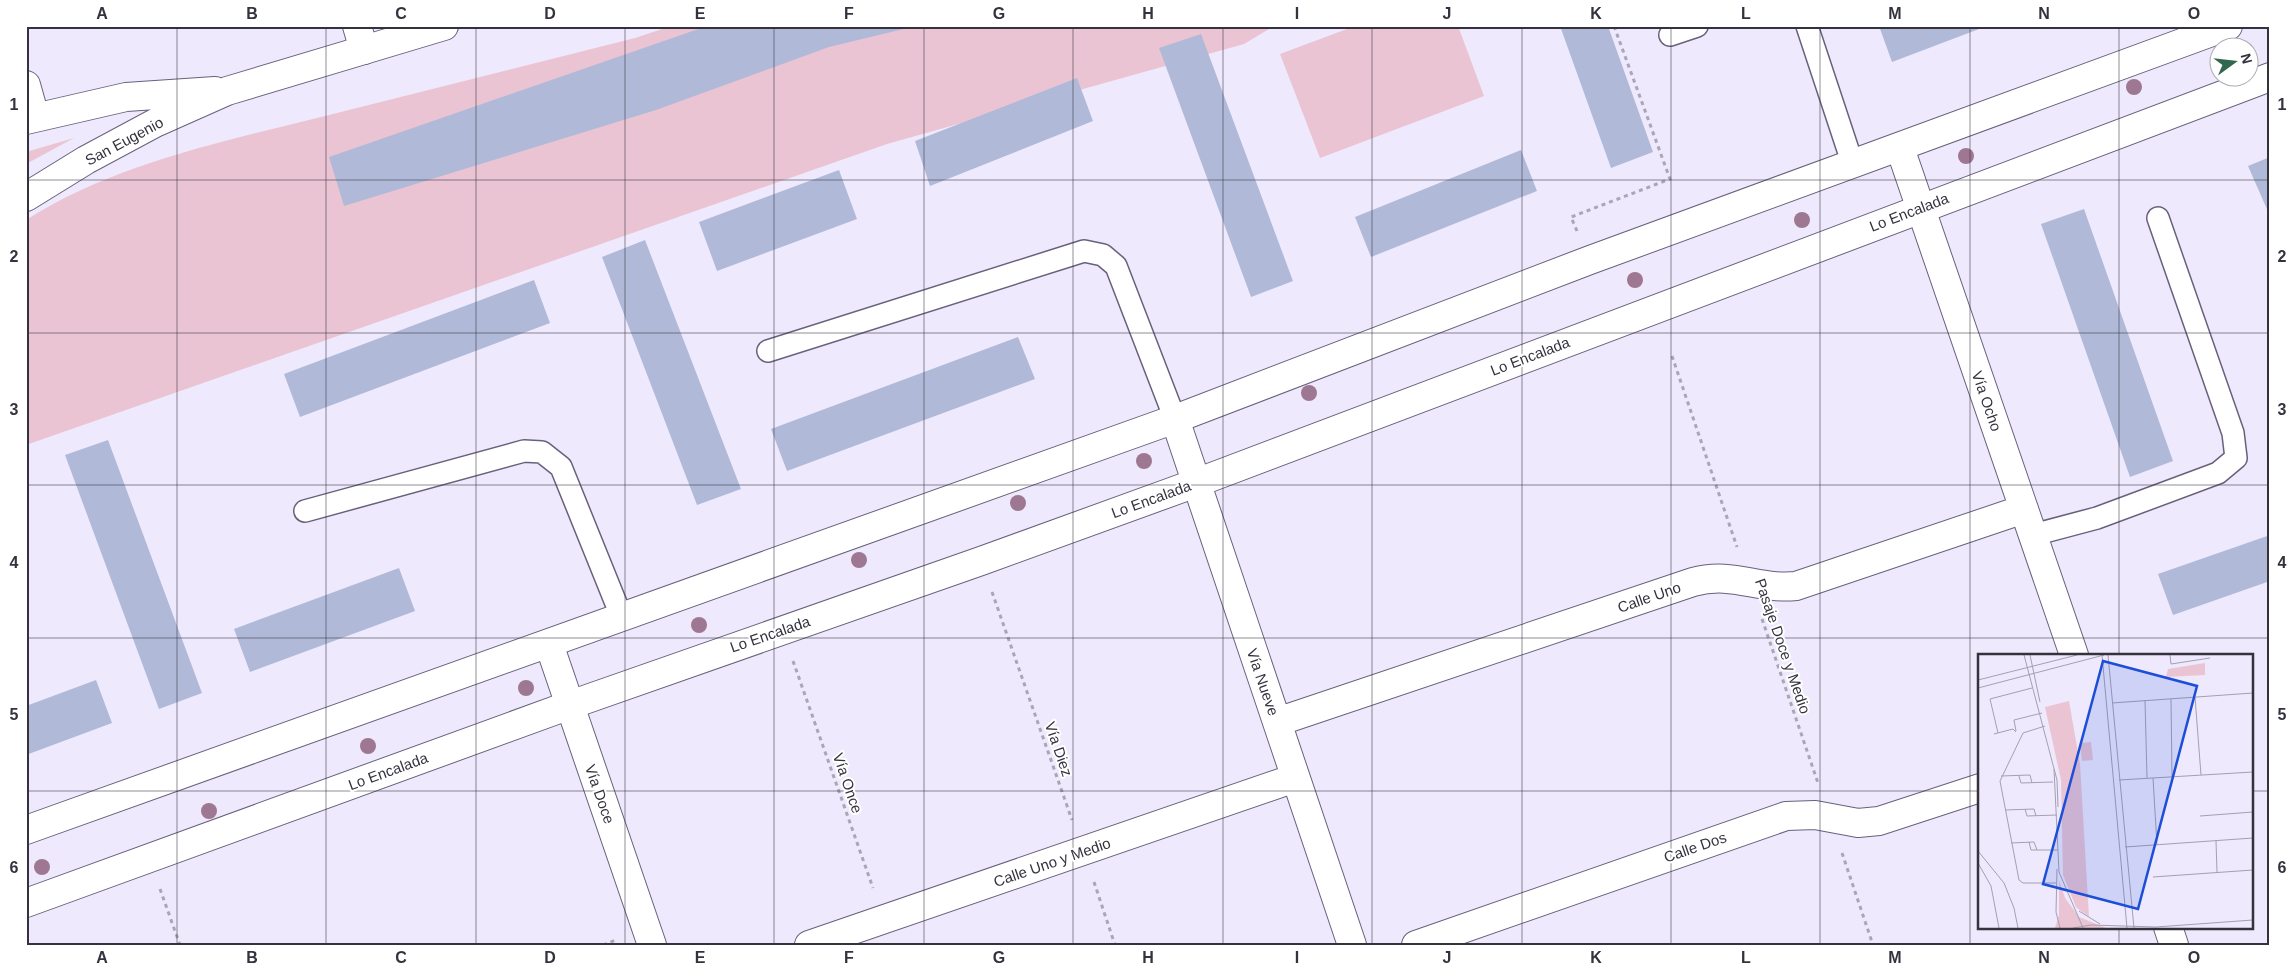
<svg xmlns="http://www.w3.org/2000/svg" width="2296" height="971" font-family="Arial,sans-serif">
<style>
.green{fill:#eac4d3}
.building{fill:#b0bad8}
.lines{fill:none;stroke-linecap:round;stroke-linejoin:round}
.lane-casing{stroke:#69617c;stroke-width:24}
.street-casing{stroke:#69617c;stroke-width:30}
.secondary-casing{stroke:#69617c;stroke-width:30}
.path{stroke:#aaa6b7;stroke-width:3;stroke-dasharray:4 4;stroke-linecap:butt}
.lane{stroke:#fff;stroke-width:21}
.street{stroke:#fff;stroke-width:28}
.secondary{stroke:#fff;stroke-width:28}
.tree{fill:#9e7793}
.grid{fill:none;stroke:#35323e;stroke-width:1;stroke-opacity:0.55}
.labels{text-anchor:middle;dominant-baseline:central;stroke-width:4;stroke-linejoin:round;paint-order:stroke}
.street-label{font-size:15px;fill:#35323e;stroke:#fff}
.inset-road{fill:none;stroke:#a4a0b0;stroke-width:1}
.view{fill:#1d4ed8;fill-opacity:0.15;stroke:#1d4ed8;stroke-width:2.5}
.inset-edge{fill:none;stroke:#35323e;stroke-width:2.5}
.neatline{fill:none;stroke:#35323e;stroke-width:2}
.grid-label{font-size:16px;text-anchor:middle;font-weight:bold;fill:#35323e}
</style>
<rect width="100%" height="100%" fill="#eee9fc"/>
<!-- green -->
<path class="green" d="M671,26H1274L1244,44L887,144L26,445V220C114,164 221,142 321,117C426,91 531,64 635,38Z
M1355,26H1458L1484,96L1320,158L1280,54Z
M74,138L26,164V152Z"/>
<!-- building -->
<path class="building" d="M707,26L912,27L829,47L656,110L344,206L329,157Z
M1560,26H1608L1653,152L1611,168Z
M1879,26H1987L1892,62Z
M1201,34L1293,281L1251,297L1159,48Z
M1077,78L1093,121L930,186L915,141Z
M1521,150L1537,191L1371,257L1355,217Z
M2270,157V216L2248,166Z
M839,170L857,219L717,271L699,222Z
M2084,209L2173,461L2130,477L2041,224Z
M645,240L741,489L697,505L602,257Z
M534,280L550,323L300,417L284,374Z
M1018,337L1035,379L787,471L771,429Z
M108,440L202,693L159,709L65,455Z
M2270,535V581L2173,615L2158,574Z
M399,568L415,611L250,672L234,629Z
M96,680L112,723L26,755V706Z"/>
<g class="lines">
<defs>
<path id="lane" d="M1807,26L1853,165
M1670,35L1697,26
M768,351L1084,251L1103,255L1116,266L1175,419
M305,511L524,451L542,452L561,467L622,618
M2033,535L2097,518L2218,473L2236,458L2233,433L2158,218"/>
<path id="street" d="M357,26L364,50
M26,85L35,117
M1900,148L2074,655
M1175,419L1352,945
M549,644L652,945
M1277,722L1693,582C1733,571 1758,590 1796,586L2024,509
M2168,927L2174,945
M809,945L1295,778
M1416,945L1786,816L1815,815L1858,823L1879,821L1980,788"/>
<path id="secondary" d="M26,120L126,97L215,91
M26,197L86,160L155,123L227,91L444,26
M26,830L1175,419L1590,260L2228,26
M26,903L570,705L981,561L1196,483L2270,77"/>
</defs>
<!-- lane casing -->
<use href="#lane" class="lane-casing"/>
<!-- street casing -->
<use href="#street" class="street-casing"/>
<!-- secondary casing -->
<use href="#secondary" class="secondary-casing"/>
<!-- path -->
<path class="path" d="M1577,231L1571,217L1670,179L1614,26
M1672,356L1737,547
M992,592L1072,820
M1762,619L1818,783
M793,661L873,888
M1842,853L1873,945
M1094,882L1115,945
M160,889L180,945
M603,945L616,940"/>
<!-- lane -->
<use href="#lane" class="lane"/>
<!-- street -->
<use href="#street" class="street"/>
<!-- secondary -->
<use href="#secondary" class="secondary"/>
</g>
<!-- trees -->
<g class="tree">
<circle cx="2134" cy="87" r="8"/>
<circle cx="1966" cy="156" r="8"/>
<circle cx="1802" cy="220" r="8"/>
<circle cx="1635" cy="280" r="8"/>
<circle cx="1309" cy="393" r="8"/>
<circle cx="1144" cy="461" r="8"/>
<circle cx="1018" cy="503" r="8"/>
<circle cx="859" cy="560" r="8"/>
<circle cx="699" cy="625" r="8"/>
<circle cx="526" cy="688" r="8"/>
<circle cx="368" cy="746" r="8"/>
<circle cx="209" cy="811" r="8"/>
<circle cx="42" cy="867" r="8"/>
</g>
<!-- grid -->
<path class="grid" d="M177,26V945M326,26V945M476,26V945M625,26V945M774,26V945M924,26V945M1073,26V945M1223,26V945M1372,26V945M1522,26V945M1671,26V945M1820,26V945M1970,26V945M2119,26V655M26,180H2270M26,333H2270M26,485H2270M26,638H2270M26,791H1980M2252,791H2270M2119,927V945"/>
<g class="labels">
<!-- street labels -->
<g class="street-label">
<text transform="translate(124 141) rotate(-28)">San Eugenio</text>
<text transform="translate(1909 212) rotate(-21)">Lo Encalada</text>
<text transform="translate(1530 356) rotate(-21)">Lo Encalada</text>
<text transform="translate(1987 401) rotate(71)">Vía Ocho</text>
<text transform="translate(1151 499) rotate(-20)">Lo Encalada</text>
<text transform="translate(1649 597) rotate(-19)">Calle Uno</text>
<text transform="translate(770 634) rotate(-19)">Lo Encalada</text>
<text transform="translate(1783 646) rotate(71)">Pasaje Doce y Medio</text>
<text transform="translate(1263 682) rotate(71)">Vía Nueve</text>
<text transform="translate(1059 749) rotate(71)">Vía Diez</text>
<text transform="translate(388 771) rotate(-20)">Lo Encalada</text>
<text transform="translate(848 783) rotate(71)">Vía Once</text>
<text transform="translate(600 794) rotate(71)">Vía Doce</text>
<text transform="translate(1695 847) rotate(-19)">Calle Dos</text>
<text transform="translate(1052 862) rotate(-19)">Calle Uno y Medio</text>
</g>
</g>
<!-- overview -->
<g transform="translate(1978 654)">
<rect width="275" height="275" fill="#eee9fc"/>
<path d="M227,9V21L188,23L190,15ZM91,47L102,110L111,263L98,253L85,221L83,126L67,53ZM113,88L115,106L104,107L102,89ZM81,226L87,244L101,263L128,274H77L81,261Z" fill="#eac4d3"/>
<path class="inset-road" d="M46,1L79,126L80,153M52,1L62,48M124,1L149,274M130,1L156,274M192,1L193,10L232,4M0,26L99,1M0,34L126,1M217,43L223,121M193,45L194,123M167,46L169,124M134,49L275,39M67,72L45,79L22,127L41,226L45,229H78M38,77L36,66L64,59M20,79L12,45L54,34M16,80L35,75L38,78M76,115L81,218L105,274M23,122L52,121L54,129M41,122L43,129L75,128M175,124L179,191M141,126L275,118M47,155L49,162L79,161M27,156L56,155L58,162M222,162L275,158M238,187L239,218M51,188L53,196H80M33,189L56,188L59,196M147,193L275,184M0,197L26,229L36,254L40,274M0,209L13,232L21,274M79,215L78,258L82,274M175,223L275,216M101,257L122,270M95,274L113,271L178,273L275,266"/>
<path class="view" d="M125,7L219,32L160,255L65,230Z"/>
<rect width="275" height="275" class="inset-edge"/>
</g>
<!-- border -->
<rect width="2296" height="971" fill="none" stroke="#ffffff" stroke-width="55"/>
<!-- north arrow -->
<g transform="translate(2234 62) rotate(75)"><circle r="24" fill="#ffffff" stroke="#aeadb2"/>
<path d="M0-4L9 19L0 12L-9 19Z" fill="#30674e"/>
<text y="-8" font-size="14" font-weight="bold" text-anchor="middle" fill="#35323e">N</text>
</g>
<rect x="28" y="28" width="2240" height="916" class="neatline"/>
<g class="grid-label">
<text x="102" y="19">A</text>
<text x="252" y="19">B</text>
<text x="401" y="19">C</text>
<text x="550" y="19">D</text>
<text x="700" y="19">E</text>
<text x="849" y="19">F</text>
<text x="999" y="19">G</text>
<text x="1148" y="19">H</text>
<text x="1297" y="19">I</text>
<text x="1447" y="19">J</text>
<text x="1596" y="19">K</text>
<text x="1746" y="19">L</text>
<text x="1895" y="19">M</text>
<text x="2044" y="19">N</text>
<text x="2194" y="19">O</text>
<text x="14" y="110">1</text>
<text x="2282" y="110">1</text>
<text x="14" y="262">2</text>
<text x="2282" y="262">2</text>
<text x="14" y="415">3</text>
<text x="2282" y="415">3</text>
<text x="14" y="568">4</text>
<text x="2282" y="568">4</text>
<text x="14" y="720">5</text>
<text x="2282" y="720">5</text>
<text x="14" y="873">6</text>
<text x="2282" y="873">6</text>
<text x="102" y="963">A</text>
<text x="252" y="963">B</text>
<text x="401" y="963">C</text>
<text x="550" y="963">D</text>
<text x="700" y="963">E</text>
<text x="849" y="963">F</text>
<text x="999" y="963">G</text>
<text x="1148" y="963">H</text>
<text x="1297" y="963">I</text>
<text x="1447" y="963">J</text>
<text x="1596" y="963">K</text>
<text x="1746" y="963">L</text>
<text x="1895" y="963">M</text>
<text x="2044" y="963">N</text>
<text x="2194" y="963">O</text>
</g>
</svg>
